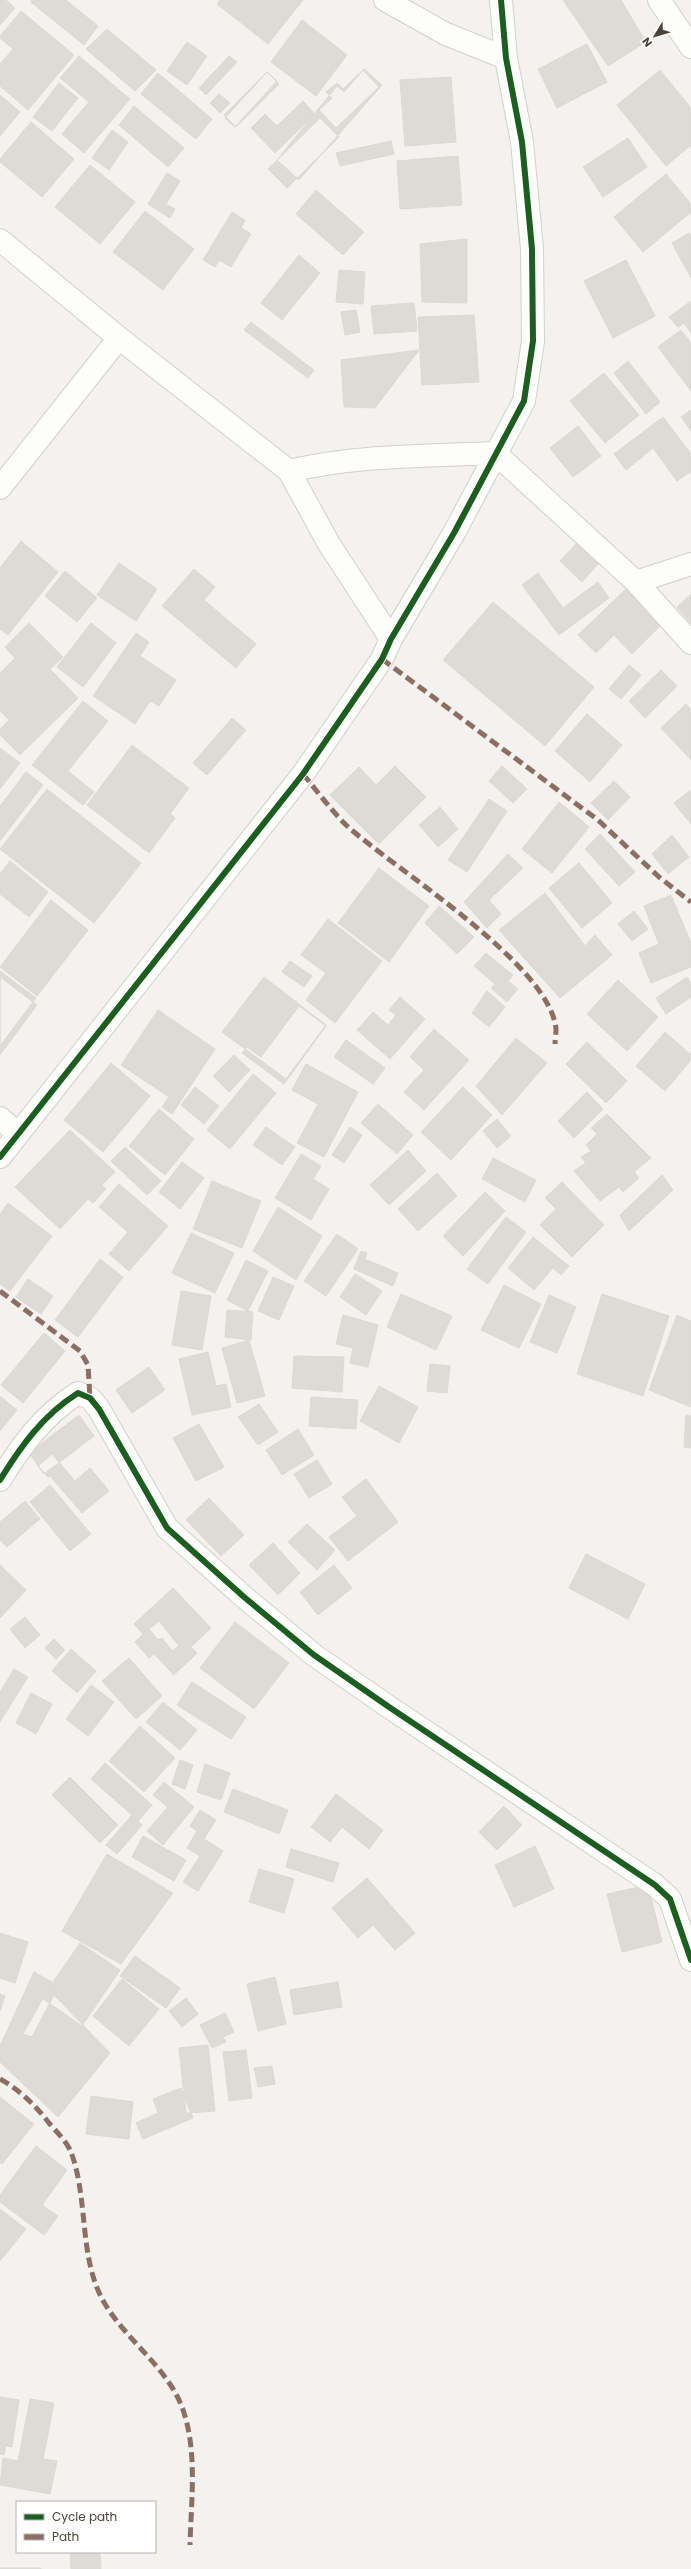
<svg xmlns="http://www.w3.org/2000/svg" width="691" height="2569" font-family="Poppins,sans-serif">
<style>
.building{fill:#dedbd6;stroke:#dcd9d4;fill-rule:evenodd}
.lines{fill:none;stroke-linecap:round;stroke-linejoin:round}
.street-casing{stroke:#d2d0cb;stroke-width:24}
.street{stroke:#fdfdfc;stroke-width:22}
.quiet{stroke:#8d6e63;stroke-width:5;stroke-dasharray:10 5;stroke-linecap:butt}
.cycleway-casing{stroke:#fff;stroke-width:8}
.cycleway{stroke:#1b5e20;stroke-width:6}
</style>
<rect width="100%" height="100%" fill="#f4f2ee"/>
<!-- building -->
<path class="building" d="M0,0H6L15,8L0,25Z
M32,0H66L98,26L84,45L31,2Z
M220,0H303L268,44L217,4Z
M563,0H621L646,42L608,66Z
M21,11L74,55L28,110L0,86V64L13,49L0,38V36Z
M302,20L347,55L316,96L271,62Z
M107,29L156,70L135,91L86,49Z
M187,42L207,56L187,85L167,71Z
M587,44L607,82L557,108L538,69Z
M79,56L130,99L84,153L62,134L89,102L60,78Z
M229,56L237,62L206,95L199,88Z
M364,69L382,85L299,180L277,160L337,86L344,92Z
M363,70L379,87L336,128L319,110L332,98L326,92L337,83L343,89Z
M660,70L691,108V145L666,166L617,105Z
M267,72L277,81L235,127L225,118Z
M267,72L279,84L236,127L224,115Z
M158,73L212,119L196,139L141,94Z
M451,77L456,142L405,146L400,80Z
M59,83L78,98L52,131L33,117Z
M219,94L230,103L220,113L210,103Z
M0,95L20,112L0,136Z
M303,101L315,114L275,153L251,128L265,114L277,126Z
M134,106L184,148L168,167L119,125Z
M320,118L339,137L287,188L268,169Z
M31,122L74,159L42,197L0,162V159Z
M112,130L128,142L109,170L92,158Z
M628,138L647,167L603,197L583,167Z
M391,141L394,154L340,166L336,153Z
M458,156L462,205L400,209L397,161Z
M90,165L135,202L100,244L55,207Z
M167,173L180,181L166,204L175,209L170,218L148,204Z
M666,174L691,204V212L643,252L614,217Z
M316,190L364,232L343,255L296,214Z
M145,211L194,249L163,290L113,252Z
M232,212L245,220L241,228L251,234L231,267L219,260L215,267L203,260Z
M689,233L691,237V278L672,243Z
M467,239V303L422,302L420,244Z
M299,255L320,273L282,320L261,303Z
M626,260L655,316L613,338L584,281Z
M339,270L365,272L363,304L336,302Z
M691,301V333L684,323L678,327L669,317Z
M414,303L417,331L374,334L371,306Z
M356,310L360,332L345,335L341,312Z
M474,315L479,382L422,385L418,317Z
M251,322L314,370L308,378L244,330Z
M681,330L691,343V391L658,347Z
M419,350L375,408L344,407L341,360Z
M628,361L660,402L646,414L614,373Z
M604,373L639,415L605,443L570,401Z
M691,410V431L681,417Z
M663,417L691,454V471L677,481L653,448L626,470L614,454Z
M578,426L601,456L573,477L550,448Z
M21,541L58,572L8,635L0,629V568Z
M577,543L599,563L582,582L560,561Z
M119,563L157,589L136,621L97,595Z
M194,569L215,587L204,600L256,644L236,668L162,606Z
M65,571L97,598L77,622L45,596Z
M538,573L563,608L598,582L609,598L559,635L522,585Z
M628,587L663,623L632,654L614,635L596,653L578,635Z
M691,594V624L677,607Z
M493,602L594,687L545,746L443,660Z
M29,623L63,657L50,669L78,698L20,755L0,735V729L9,720L0,711V673L15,658L5,647Z
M91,623L116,643L83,687L57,667Z
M136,633L149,642L140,656L176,680L159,706L150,701L135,724L93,696Z
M629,665L641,675L621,699L609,689Z
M661,670L677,686L645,718L629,701Z
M83,701L108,721L68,771L94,792L83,805L32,765Z
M686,704L691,710V760L661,728Z
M587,714L622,745L590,782L555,751Z
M232,718L246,730L207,775L193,763Z
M132,745L189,788L170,814L175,818L149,853L87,805Z
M0,748L20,763L0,789Z
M395,766L426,797L379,844L330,795L359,767L376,785Z
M502,766L527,789L513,803L489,781Z
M26,772L43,785L0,841V806Z
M614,781L630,797L608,820L591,803Z
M47,789L141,863L94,923L0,849Z
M691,790V824L674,803Z
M489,799L507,811L467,872L448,860Z
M559,802L589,827L552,873L522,849Z
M440,807L458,829L438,847L419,825Z
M600,834L635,872L619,886L585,849Z
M672,835L689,857L668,874L652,854Z
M508,854L523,868L489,900L501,914L487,928L464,902Z
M10,861L48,892L29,917L0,894V874Z
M579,863L612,903L582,928L549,888Z
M379,868L429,906L389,962L338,923Z
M545,893L585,946L595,935L612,955L560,998L499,930Z
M671,895L691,943V967L651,983L639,953L659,944L644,906Z
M51,900L88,930L37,996L0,967Z
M439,906L474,937L457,954L425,923Z
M634,911L648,929L632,941L618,924Z
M328,919L382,961L335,1023L306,1000L326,973L301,955Z
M486,953L513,975L508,981L518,989L507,1002L491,988L495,984L474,966Z
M290,961L312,976L304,987L282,972Z
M0,971L36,998L0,1046Z
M0,977L37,1005L0,1055Z
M264,977L326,1025L286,1079L222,1032Z
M687,977L691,983V997L666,1014L656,998Z
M618,980L658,1017L627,1051L587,1014Z
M487,991L505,1007L489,1027L472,1013Z
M400,997L425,1019L390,1059L357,1030L373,1012L388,1025L396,1015L389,1010Z
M299,1006L326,1026L284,1084L242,1053L247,1047L261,1057Z
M158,1010L215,1049L172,1114L162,1107L169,1097L121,1065Z
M434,1029L469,1060L424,1110L404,1092L424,1070L410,1057Z
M665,1032L691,1055V1060L665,1091L636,1066Z
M516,1038L547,1063L502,1115L476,1086Z
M346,1040L385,1068L373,1084L334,1057Z
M587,1042L627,1081L606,1103L566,1064Z
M234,1055L250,1070L229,1092L213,1076Z
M111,1063L150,1096L103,1152L64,1120Z
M306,1064L358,1092L324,1157L297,1143L318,1104L292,1090Z
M253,1074L276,1093L230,1149L207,1130Z
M195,1087L219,1106L204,1124L181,1105Z
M463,1087L492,1115L451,1160L421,1132Z
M587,1092L603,1109L574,1138L558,1121Z
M378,1104L413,1135L397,1154L361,1123Z
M159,1109L194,1139L165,1175L129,1146Z
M607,1114L651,1158L634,1172L639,1178L623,1192L619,1187L600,1201L574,1171L586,1163L581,1157L591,1151L586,1145L597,1134L591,1128Z
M497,1119L511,1136L497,1148L483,1131Z
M266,1127L295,1147L282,1165L253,1145Z
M350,1127L362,1135L344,1163L332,1155Z
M70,1130L115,1172L102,1185L106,1189L93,1203L88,1199L60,1229L15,1187Z
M125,1147L161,1181L147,1195L111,1161Z
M408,1150L426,1171L389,1205L370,1185Z
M301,1154L321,1166L313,1179L329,1189L311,1220L275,1198Z
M493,1158L536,1180L525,1202L482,1179Z
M182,1162L204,1178L180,1209L159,1192Z
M437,1173L457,1196L418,1231L398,1209Z
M662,1175L673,1190L629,1231L620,1215Z
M212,1181L261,1201L242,1248L193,1229Z
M562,1182L604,1225L572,1257L540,1225L556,1209L545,1198Z
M119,1184L168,1226L129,1271L109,1254L128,1232L99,1207Z
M485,1192L505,1211L463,1256L443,1236Z
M8,1203L52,1236L10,1291L0,1284V1214Z
M278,1207L322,1236L296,1280L253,1251Z
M506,1217L526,1232L488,1284L467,1269Z
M191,1233L234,1253L215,1293L172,1273Z
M337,1234L358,1249L326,1296L304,1281Z
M533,1237L569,1266L561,1275L553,1268L534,1290L508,1268Z
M361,1251L367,1253L365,1259L398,1273L393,1286L354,1269Z
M100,1259L123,1277L78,1337L55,1320Z
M246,1260L268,1271L248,1311L227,1300Z
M355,1274L382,1291L366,1315L340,1297Z
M273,1277L294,1286L279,1320L258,1311Z
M28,1279L53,1296L41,1314L16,1297Z
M504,1285L541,1304L519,1348L481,1330Z
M181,1291L211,1296L202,1350L172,1345Z
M401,1294L452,1316L436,1350L387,1327Z
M602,1294L669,1316L643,1396L577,1374Z
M549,1295L576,1307L557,1353L530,1342Z
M227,1310L253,1312L251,1340L225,1337Z
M343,1315L378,1325L368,1367L350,1363L353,1348L336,1344Z
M677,1315L691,1321V1407L649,1390Z
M44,1333L65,1351L23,1403L1,1385Z
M249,1340L265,1396L237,1403L222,1348Z
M208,1352L216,1386L226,1384L231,1407L192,1415L179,1359Z
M294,1356L344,1357L342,1392L292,1388Z
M430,1364L450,1366L447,1393L427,1391Z
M149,1367L165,1390L132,1413L116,1390Z
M379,1386L418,1407L399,1443L360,1421Z
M0,1396L17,1410L0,1431Z
M311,1397L358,1400L356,1429L309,1426Z
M259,1404L278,1432L258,1445L238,1417Z
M79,1415L94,1436L44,1474L29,1453Z
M686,1415L691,1416V1448L684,1447Z
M199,1424L224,1467L196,1481L173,1438Z
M298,1429L314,1455L282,1475L266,1450Z
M52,1454L75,1481L90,1468L109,1491L82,1513L50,1476L48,1477L38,1466Z
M317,1460L332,1484L309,1498L294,1474Z
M366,1479L398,1522L348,1561L329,1537L357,1516L342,1497Z
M50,1485L91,1534L70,1551L30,1502Z
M209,1498L244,1535L221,1556L186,1520Z
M25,1501L40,1519L7,1547L0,1540V1522Z
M307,1524L335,1550L317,1570L288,1542Z
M273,1543L300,1573L278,1595L249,1565Z
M586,1554L645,1584L628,1619L569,1588Z
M0,1565L26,1590L0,1618Z
M334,1565L352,1588L318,1615L300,1592Z
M173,1588L211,1628L191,1647L197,1653L174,1675L154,1654L149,1658L135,1642L143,1634L134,1624ZM159,1621L179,1646L172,1651L162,1638L158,1640L149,1629Z
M25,1617L40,1635L25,1648L10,1629Z
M235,1622L289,1663L254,1709L200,1668Z
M54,1639L65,1650L56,1659L45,1648Z
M71,1649L96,1671L77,1693L52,1671Z
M129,1658L162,1696L136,1719L102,1681Z
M14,1669L28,1677L0,1722V1692Z
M192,1682L246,1717L231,1739L177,1705Z
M91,1685L114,1702L88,1736L66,1719Z
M31,1693L52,1704L36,1734L16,1723Z
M163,1702L197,1730L180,1750L146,1722Z
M140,1726L175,1758L144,1792L109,1761Z
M180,1760L193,1765L185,1789L172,1784Z
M105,1763L152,1805L138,1821L142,1825L117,1854L106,1845L132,1815L91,1779Z
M205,1764L230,1773L221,1800L197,1792Z
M70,1777L118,1825L100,1843L52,1795Z
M164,1782L194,1807L163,1845L147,1831L168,1807L153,1795Z
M233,1789L288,1810L279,1834L224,1812Z
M336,1794L383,1830L369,1849L342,1827L330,1842L311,1827Z
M504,1806L522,1825L497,1850L479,1832Z
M200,1810L216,1820L204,1839L223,1851L198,1891L183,1882L200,1856L187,1848L197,1831L190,1826Z
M143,1836L186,1860L174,1881L132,1857Z
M535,1846L554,1889L514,1907L495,1865Z
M291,1849L339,1863L333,1882L286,1867Z
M107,1854L173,1893L121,1964L62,1931Z
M259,1869L294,1879L284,1913L249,1902Z
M367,1878L415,1933L395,1950L373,1925L358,1938L332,1908Z
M648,1885L662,1942L622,1952L607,1894Z
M0,1933L28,1942L15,1983L0,1978Z
M80,1943L120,1970L82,2026L42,1998Z
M135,1956L180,1988L166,2008L120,1976Z
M34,1972L52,1982L23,2034L32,2037L54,1995L110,2053L58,2117L0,2062V2046Z
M275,1977L286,2024L258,2031L247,1984Z
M122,1979L159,2009L129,2046L93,2016Z
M338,1982L342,2007L294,2015L290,1990Z
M0,1994L5,1996L0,2011Z
M186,1998L198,2014L182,2027L169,2011Z
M225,2013L234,2032L223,2037L226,2042L212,2048L200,2025Z
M208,2045L215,2111L186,2113L179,2048Z
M246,2050L252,2098L229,2101L223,2052Z
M272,2066L275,2084L258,2087L254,2068Z
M181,2088L193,2118L143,2139L136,2123L158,2113L153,2099Z
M91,2096L133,2102L129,2139L86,2134Z
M0,2097L34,2124L2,2164L0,2162Z
M36,2146L67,2170L42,2205L58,2216L44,2235L0,2202V2195Z
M0,2209L26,2229L0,2261Z
M0,2397L19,2400L12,2447L6,2446L4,2455L0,2454Z
M30,2399L54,2403L43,2459L57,2461L50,2494L0,2485L3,2458L18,2461Z
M70,2552H100L101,2569H71Z
M0,2568H41V2569H0Z"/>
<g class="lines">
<defs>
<path id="street" d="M385,0L446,34L506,58
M659,0L691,47
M0,240L119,338L289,471L329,544L391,639
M289,471C358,455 425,456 495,453L636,582L691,643
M0,488L119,338
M636,582L691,564
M0,1118L18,1134
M0,1157L303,774L382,659L391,639L454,533L524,401L533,341L532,249L522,142L506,58L501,0
M0,1480C21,1446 43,1415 78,1393L90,1398L99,1409L167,1528L244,1597L314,1655L389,1707L655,1885L670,1899L691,1960"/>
</defs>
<!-- street casing -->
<use href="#street" class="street-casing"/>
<!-- street -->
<use href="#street" class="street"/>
<!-- quiet -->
<path class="quiet" d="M382,659L598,820L659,877L691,902
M303,774C317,791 331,810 346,825C394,869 550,964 556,1029C556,1034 555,1040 555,1044
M0,1291L80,1351L88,1365L90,1398
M0,2079C20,2090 35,2105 49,2123C56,2131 67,2142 71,2152C89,2200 78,2259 105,2304C129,2344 172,2370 185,2416C197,2457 191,2503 190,2545"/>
<defs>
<path id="cycleway" d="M0,1157L303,774L382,659L391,639L454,533L524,401L533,341L532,249L522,142L506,58L501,0
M0,1480C21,1446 43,1415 78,1393L90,1398L99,1409L167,1528L244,1597L314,1655L389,1707L655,1885L670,1899L691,1960"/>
</defs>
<!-- cycleway casing -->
<use href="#cycleway" class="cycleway-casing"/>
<!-- cycleway -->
<use href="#cycleway" class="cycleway"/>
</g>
<!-- legend -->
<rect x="16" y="2501" width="140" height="52" fill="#ffffff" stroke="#b7b4b0"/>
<rect x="24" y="2514" width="20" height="6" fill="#1b5e20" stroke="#b7b4b0"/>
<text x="52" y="2521" font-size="12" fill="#4b4439">Cycle path</text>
<rect x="24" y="2534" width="20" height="6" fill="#8d6e63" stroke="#b7b4b0"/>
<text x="52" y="2541" font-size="12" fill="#4b4439">Path</text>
<!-- north arrow -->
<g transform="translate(655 36) rotate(232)" stroke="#ffffff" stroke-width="3" paint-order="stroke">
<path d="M0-3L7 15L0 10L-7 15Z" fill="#4b4439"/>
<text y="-6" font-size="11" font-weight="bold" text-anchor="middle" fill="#4b4439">N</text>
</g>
</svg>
